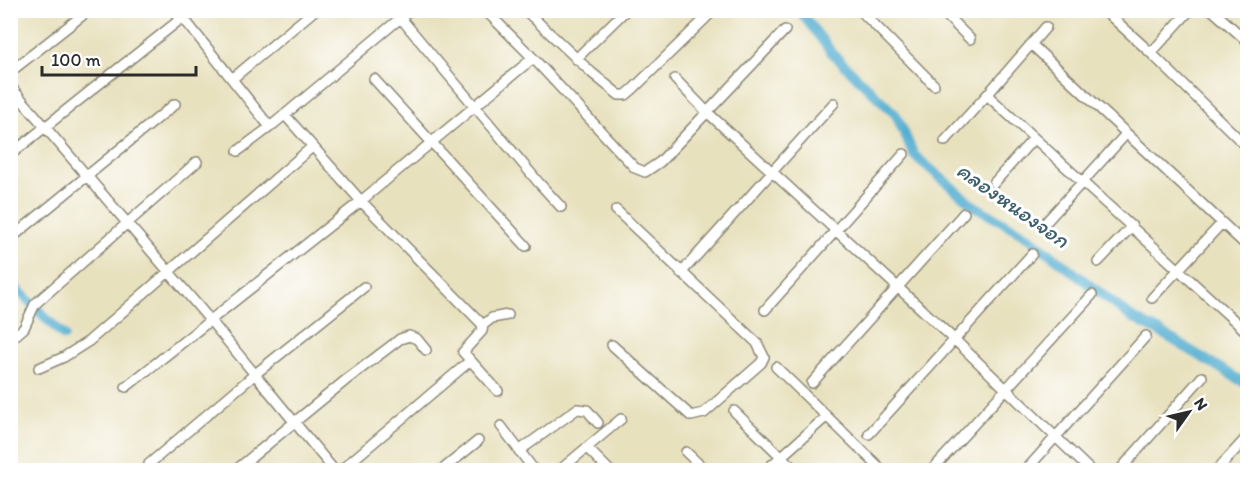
<svg xmlns="http://www.w3.org/2000/svg" width="1258" height="481" font-family="Itim,'Playpen Sans Thai',sans-serif">
<style>
.lines{fill:none;stroke-linecap:round;stroke-linejoin:round}
.canal{stroke:#53add0;stroke-width:10}
.minor-casing{stroke:#8a8674;stroke-width:12}
.minor{stroke:#fff;stroke-width:9}
.labels{text-anchor:middle;dominant-baseline:central;stroke-width:6;stroke-linejoin:round;paint-order:stroke}
.water-label{font-size:22px;font-style:italic;fill:#3b5f6d;stroke:#fff}
</style>
<rect width="100%" height="100%" fill="#fff"/>
<filter id="ink" filterUnits="userSpaceOnUse"><feTurbulence type="fractalNoise" baseFrequency=".0167" numOctaves="2"/><feDisplacementMap in="SourceGraphic" scale="12" xChannelSelector="R" yChannelSelector="G"/><feConvolveMatrix kernelMatrix="1 2 1 2 8 2 1 2 1" color-interpolation-filters="sRGB"/></filter>
<filter id="wash" filterUnits="userSpaceOnUse"><feTurbulence type="fractalNoise" baseFrequency=".008" numOctaves="4" result="noise"/><feDisplacementMap in="SourceGraphic" scale="24" xChannelSelector="R" yChannelSelector="G"/><feGaussianBlur stdDeviation="1.35" result="paint"/><feColorMatrix in="noise" values="0 0 0 0 0 0 0 0 0 0 0 0 0 0 0 0 0 1.4 0 .05"/><feComposite in="paint" operator="in"/></filter>
<g filter="url(#wash)">
<rect width="100%" height="100%" fill="#e8e1be"/>
<g class="lines">
<!-- canal -->
<path class="canal" d="M799,10L833,54L896,115L914,155L973,205L1027,236L1131,317L1160,332L1248,385
M10,282L64,336"/>
</g>
</g>
<g filter="url(#ink)">
<g class="lines">
<defs>
<path id="minor" d="M177,10L270,127
M394,10L539,183L561,207
M485,10L533,58L635,168L645,172L660,162L785,30
M525,10L592,73L619,95H626L633,89L714,10
M860,10L934,85
M941,10L970,39
M1104,10L1151,53L1248,148
M1212,10L1248,42
M1031,44L1248,247
M1151,53L1190,10
M576,59L626,10
M10,72L88,11
M232,79L315,10
M374,79L526,246
M675,79L707,112L954,339L1090,470
M10,86L210,320L334,470
M987,95L1248,333
M285,115L361,201L483,325L482,331L463,352L498,391
M945,141L987,95L1046,27
M238,151L270,127L410,10
M10,155L192,10
M994,183L1034,138
M1047,221L1126,134
M10,239L175,104
M1098,262L1132,226
M681,273L834,103
M1152,298L1222,223
M765,310L904,154
M483,325L492,318L508,315
M10,340L24,328L35,304L197,162
M612,345L691,416L704,413L761,363L764,357L757,343L616,210
M776,367L882,470
M39,368L64,357L89,341L312,147
M812,383L964,213
M126,387L361,201L533,58
M734,411L795,470
M501,426L534,470
M869,434L1032,254
M587,448L609,470
M519,451L577,409L587,410L598,423
M686,452L705,470
M149,464L254,375L364,287
M236,470L346,380L400,339L409,336L417,339L426,350
M341,470L470,361
M442,470L478,441
M560,470L621,419
M766,470L826,417
M932,470L1092,295
M1026,470L1146,336
M1120,470L1202,377
M1217,470L1248,436"/>
</defs>
<!-- minor casing -->
<use href="#minor" class="minor-casing"/>
<!-- minor -->
<use href="#minor" class="minor"/>
</g>
</g>
<g class="labels">
<!-- water labels -->
<g class="water-label">
<text transform="translate(1013 205) rotate(35)">คลองหนองจอก</text>
</g>
</g>
<!-- margin -->
<rect width="1258" height="481" fill="none" stroke="#fff" stroke-width="36"/>
<!-- north arrow -->
<g transform="translate(1189 412) rotate(56)" stroke="#ffffff" stroke-width="4.5" paint-order="stroke">
<path d="M0-4.5L10 22L0 15L-10 22Z" fill="#2b2b2b"/>
<text y="-9" font-size="16" font-weight="bold" text-anchor="middle" fill="#2b2b2b">N</text>
</g>
<!-- scale -->
<path d="M42 66v9h154v-9" fill="none" stroke="#2b2b2b" stroke-width="3"/>
<text x="51" y="66" font-size="18" fill="#2b2b2b" stroke="#ffffff" stroke-width="4.5" paint-order="stroke">100 m</text>
</svg>
